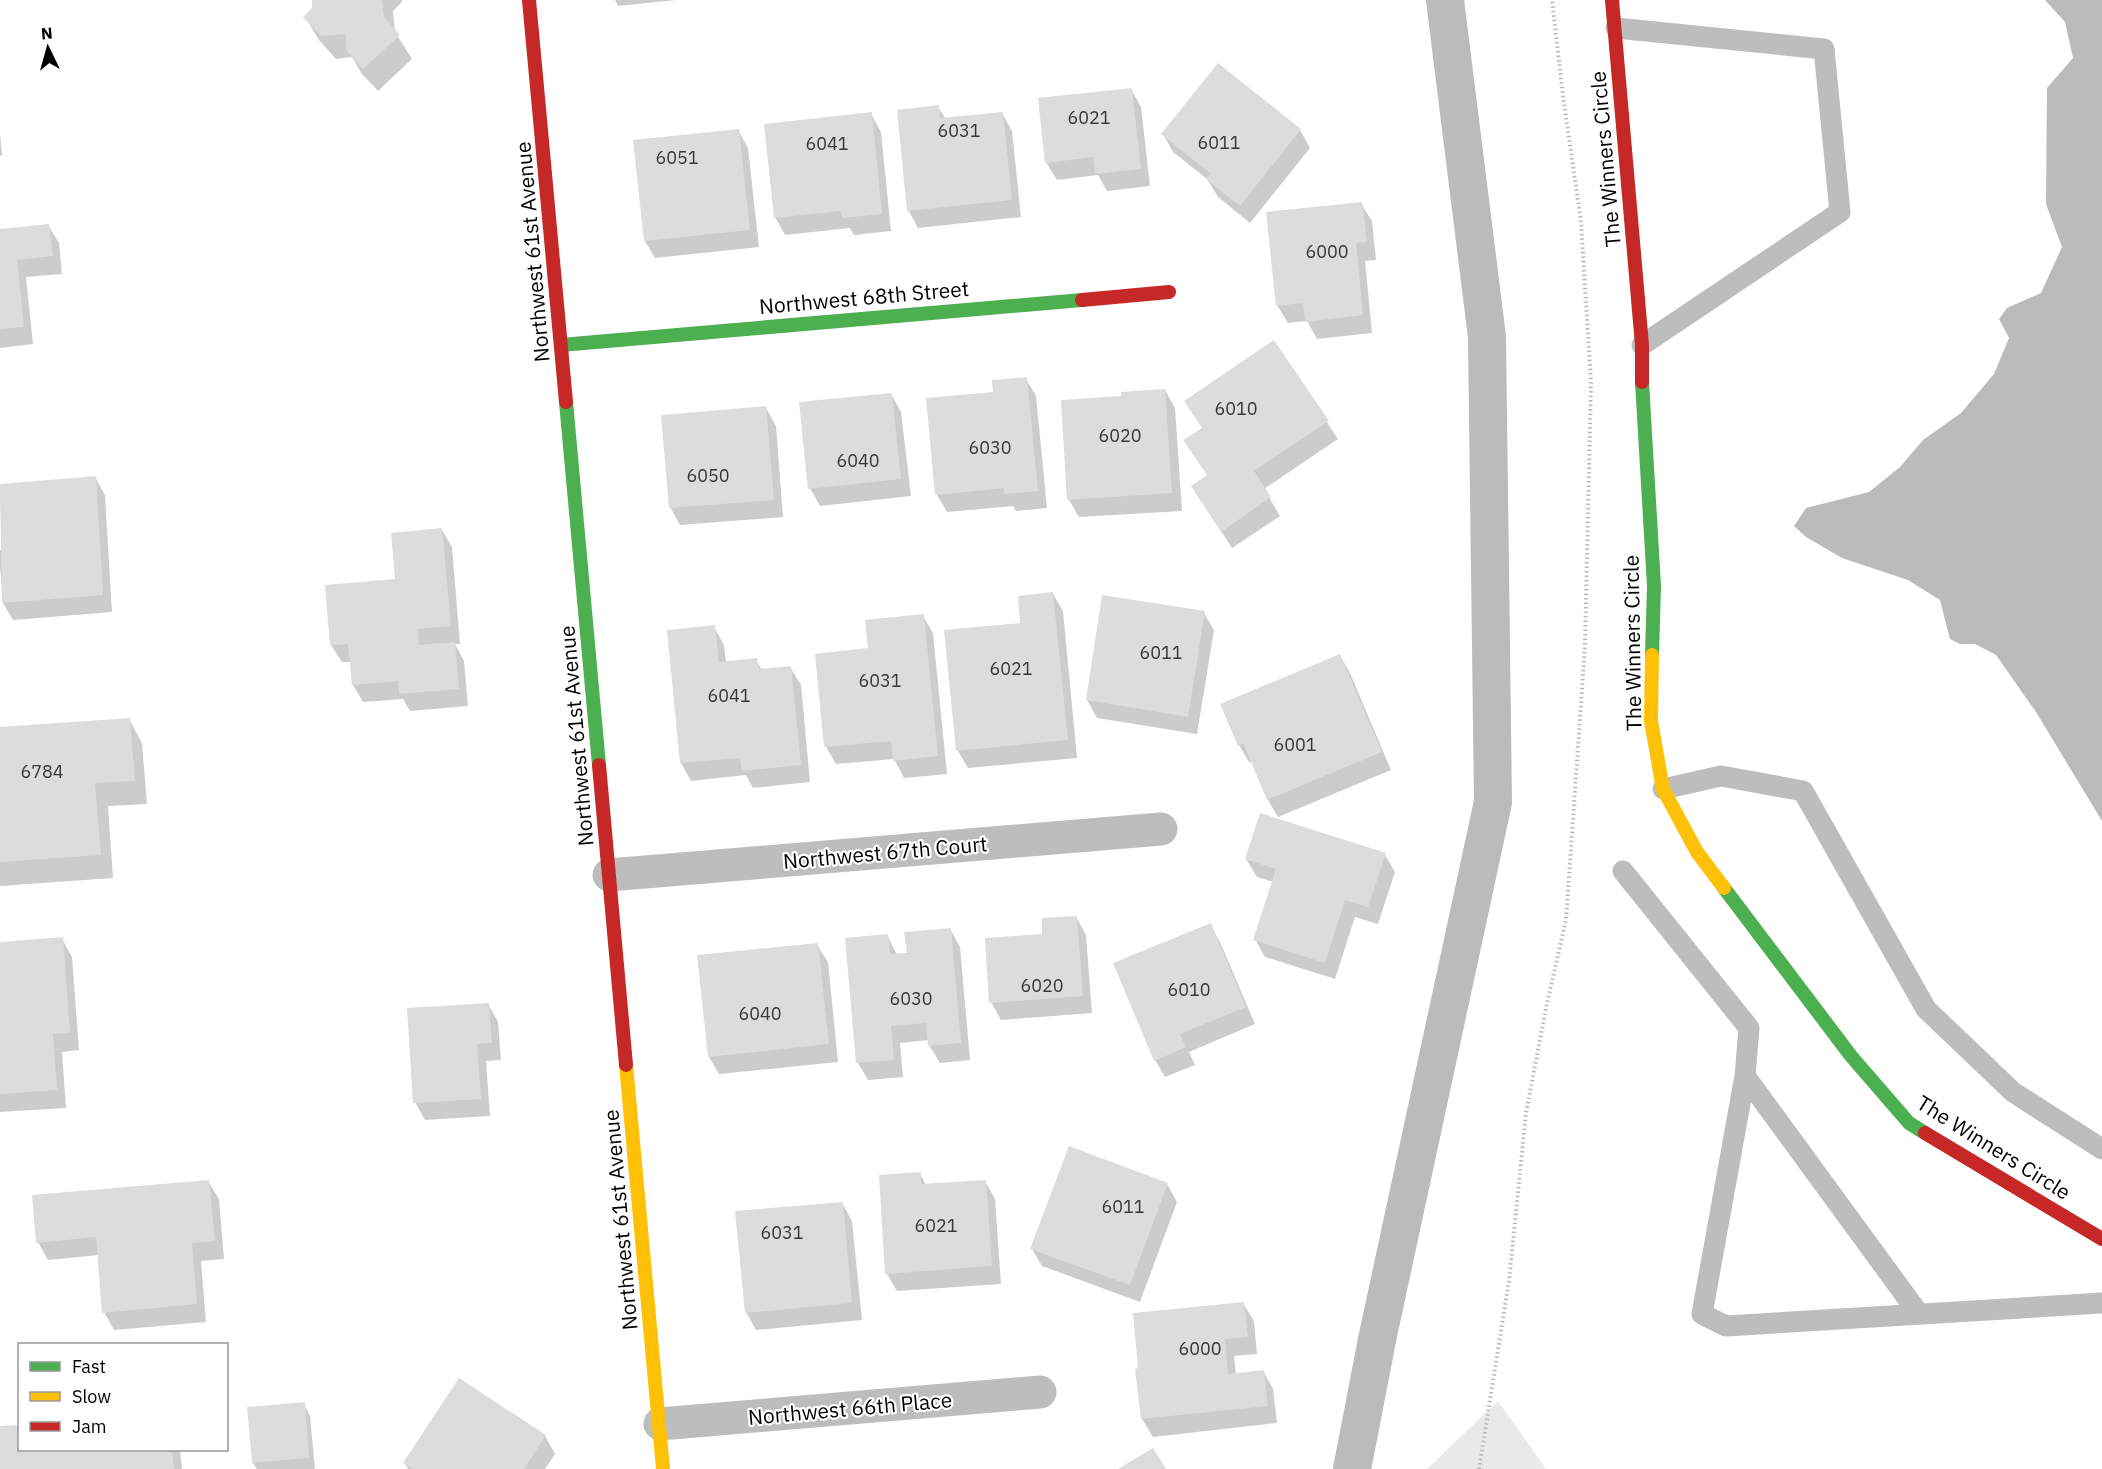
<svg xmlns="http://www.w3.org/2000/svg" width="2102" height="1469" font-family="'IBM Plex Sans',sans-serif">
<style>
.green{fill:#e9e9e9}
.water{fill:#bbb}
.shadow{fill:#0003}
.lines{fill:none;stroke-linecap:round;stroke-linejoin:round}
.canal{stroke:#bbb;stroke-width:38}
.building{fill:#dcdcdc}
.path{stroke:#b8b8b8;stroke-width:4;stroke-dasharray:1.5 3;stroke-linecap:butt}
.lane{stroke:#bdbdbd;stroke-width:21}
.street{stroke:#bdbdbd;stroke-width:33}
.fast{stroke:#4caf50;stroke-width:14}
.slow{stroke:#ffc107;stroke-width:14}
.jam{stroke:#c62828;stroke-width:14}
.labels{text-anchor:middle;dominant-baseline:central;stroke-width:4.5;stroke-linejoin:round;paint-order:stroke}
.number-label{font-size:18px;fill:#373737}
.street-label{font-size:21px;fill:#000;stroke:#fff}
</style>
<rect width="100%" height="100%" fill="#fff"/>
<!-- green -->
<path class="green" d="M1498,1401L1546,1469H1427Z"/>
<!-- water -->
<path class="water" d="M2045,0H2102V821L2036,712L1996,655L1975,644H1960L1950,639L1940,600L1908,580L1842,558L1806,537L1794,526L1806,508L1869,492L1900,467L1923,440L1961,413L1994,374L2009,338L1999,319L2007,308L2041,293L2062,247L2046,204L2047,88L2073,58L2065,22Z"/>
<!-- shadow -->
<path class="shadow" d="M313,0H402V2L393,11L395,32L412,59L378,91L362,74L352,57L336,59L319,40L305,17L314,9Z
M615,0H676L618,6Z
M1218,65L1300,130L1310,148L1250,223L1218,197L1207,179L1173,152L1163,134Z
M1131,89L1141,107L1150,186L1107,191L1098,175L1057,180L1046,162Z
M938,107L946,119L1002,113L1012,131L1021,217L918,228L908,210Z
M871,114L881,132L891,231L854,235L850,228L785,235L775,217Z
M738,130L748,148L759,247L655,258L645,241Z
M0,133L2,155L0,156Z
M1361,204L1372,221L1376,260L1365,261L1372,333L1317,339L1307,321L1288,323L1277,305Z
M48,225L59,243L62,274L26,277L33,344L0,348V230Z
M1274,342L1338,439L1264,489L1280,516L1232,548L1193,487L1208,477L1203,429L1186,401Z
M1026,379L1036,396L1047,508L1016,511L1013,506L947,512L937,495L994,393Z
M1165,390L1175,408L1182,511L1079,517L1069,500L1122,398Z
M891,394L901,412L911,496L820,506L810,488Z
M766,408L776,426L783,517L680,525L670,507Z
M95,477L105,495L112,612L13,620L3,603L0,567V550H2L0,485Z
M442,530L452,547L460,644H455L464,661L468,706L410,711L403,699L363,702L353,685L351,662H342L331,645L396,581Z
M1053,594L1063,611L1077,758L968,768L958,751L1022,625Z
M1204,613L1214,630L1197,734L1097,718L1087,700Z
M923,616L933,633L947,774L904,778L894,759L836,764L826,747L869,650Z
M714,627L724,645L726,663L756,660L762,670L790,667L801,685L810,782L753,788L746,775L691,781L681,763L668,631Z
M1340,656L1350,673L1391,770L1278,817L1268,800L1252,762H1249L1239,745Z
M129,719L142,743L147,804L108,806L113,878L0,886V728Z
M1385,855L1395,872L1378,924L1355,917L1335,979L1265,957L1255,939L1274,882L1257,877L1246,859Z
M1076,917L1086,935L1092,1013L1001,1020L991,1002L1044,936Z
M1210,925L1220,942L1255,1024L1189,1052L1195,1065L1165,1077L1155,1060Z
M950,929L960,947L970,1060L940,1063L929,1045V1040L900,1043L903,1077L868,1080L858,1063L887,935L897,955L908,954Z
M62,939L72,957L79,1050L62,1052L66,1108L0,1112V944Z
M817,945L828,962L838,1062L719,1074L709,1057Z
M488,1004L498,1022L501,1060L486,1061L490,1116L425,1120L415,1102Z
M920,1174L926,1185L985,1181L995,1199L1001,1284L897,1291L887,1274Z
M208,1181L219,1199L224,1259L201,1261L206,1322L114,1330L104,1312L99,1255L48,1260L38,1242Z
M1167,1184L1177,1202L1140,1302L1042,1266L1032,1249Z
M842,1203L852,1221L862,1320L756,1330L746,1312Z
M1243,1303L1254,1321L1257,1354L1234,1356L1236,1374L1263,1371L1273,1389L1277,1423L1153,1437L1142,1419L1137,1370Z
M460,1380L545,1436L555,1454L545,1469H408L405,1463Z
M304,1404L310,1416L315,1469H257L253,1463Z
M0,1428L20,1450H180L182,1469H0Z"/>
<g class="lines">
<!-- canal -->
<path class="canal" d="M1352,1469L1378,1335L1493,802L1487,337L1445,0"/>
</g>
<!-- building -->
<path class="building" d="M312,0H382L384,17L400,35L363,69L347,51L345,34L321,36L303,17L312,8Z
M1218,63L1301,129L1240,206L1206,179L1211,174L1161,134Z
M1132,88L1141,169L1095,174L1093,157L1045,163L1038,98Z
M939,105L940,118L1003,112L1012,200L907,211L897,110Z
M872,112L882,214L842,218L841,211L774,218L764,124Z
M739,129L750,230L644,241L633,140Z
M1362,202L1367,242L1356,243L1363,315L1305,322L1303,303L1276,306L1266,212Z
M49,224L53,256L17,260L24,327L0,329V229Z
M1274,340L1329,421L1254,471L1271,497L1221,532L1191,486L1207,475L1183,440L1202,428L1184,401Z
M1027,377L1038,491L1004,494V488L935,495L926,398L993,392L992,380Z
M1165,389L1172,493L1067,500L1061,400L1121,396V392Z
M892,393L901,479L808,489L799,402Z
M766,406L774,500L669,508L661,415Z
M96,476L103,595L2,603L0,484Z
M442,528L451,626L418,629L419,645L455,642L459,689L399,694L398,681L352,685L348,644L330,645L325,585L395,579L391,533Z
M1053,592L1068,740L956,751L944,630L1020,623L1018,596Z
M1102,595L1205,611L1188,717L1086,700Z
M924,614L938,756L893,761L891,741L824,747L815,654L868,648L865,620Z
M715,625L719,662L757,658L759,669L791,666L801,765L742,771L740,758L680,763L667,630Z
M1340,654L1382,752L1267,800L1243,743L1238,746L1220,704Z
M130,718L135,781L95,783L101,855L0,862V727Z
M1260,813L1386,853L1368,907L1345,900L1325,963L1253,940L1276,869L1245,859Z
M1077,916L1083,996L989,1003L985,938L1042,934V918Z
M1211,923L1246,1007L1180,1034L1186,1047L1154,1061L1113,963Z
M951,928L961,1043L928,1046L926,1023L891,1026L894,1060L856,1063L845,938L888,934L890,954L907,953L904,932Z
M63,937L70,1033L53,1034L57,1090L0,1094V942Z
M818,943L829,1044L708,1057L697,955Z
M489,1003L492,1043L477,1044L481,1099L413,1103L407,1008Z
M1069,1146L1168,1183L1130,1285L1030,1249Z
M921,1172V1184L986,1180L992,1266L885,1274L879,1175Z
M209,1180L215,1241L192,1243L197,1304L102,1313L96,1237L36,1243L32,1195Z
M843,1202L852,1303L745,1313L735,1211Z
M1244,1302L1248,1337L1225,1339L1228,1374L1264,1370L1268,1406L1141,1419L1135,1369L1138,1368L1133,1313Z
M459,1378L546,1435L524,1469H412L403,1463Z
M305,1402L309,1458L252,1463L247,1407Z
M20,1425V1450H172L174,1469H0V1426Z
M1153,1448L1166,1469H1118Z"/>
<g class="lines">
<!-- path -->
<path class="path" d="M1479,1469L1509,1281L1526,1113L1546,1008L1566,920L1585,646L1591,382L1581,222L1563,96L1552,0"/>
<!-- lane -->
<path class="lane" d="M1616,28L1824,49L1840,212L1642,345
M1663,789L1721,776L1803,791L1926,1009L2013,1092L2102,1149
M1623,871L1749,1028L1745,1076L1919,1314
M1745,1076L1702,1314L1726,1326L2102,1303"/>
<!-- street -->
<path class="street" d="M609,875L1161,829
M660,1424L1040,1392"/>
<!-- fast -->
<path class="fast" d="M561,345L1082,300
M1642,382L1654,586L1652,655
M566,402L599,765
M1724,888L1851,1056L1909,1123L1925,1133"/>
<!-- slow -->
<path class="slow" d="M1652,655L1651,721L1663,789L1697,852L1724,888
M626,1065L663,1469"/>
<!-- jam -->
<path class="jam" d="M529,0L566,402
M1612,0L1642,345V382
M1082,300L1169,292
M599,765L626,1065
M1925,1133L2102,1239"/>
</g>
<g class="labels">
<!-- number labels -->
<g class="number-label">
<text x="1089" y="117">6021</text>
<text x="959" y="130">6031</text>
<text x="1219" y="142">6011</text>
<text x="827" y="143">6041</text>
<text x="677" y="157">6051</text>
<text x="1327" y="251">6000</text>
<text x="1236" y="408">6010</text>
<text x="1120" y="435">6020</text>
<text x="990" y="447">6030</text>
<text x="858" y="460">6040</text>
<text x="708" y="475">6050</text>
<text x="1161" y="652">6011</text>
<text x="1011" y="668">6021</text>
<text x="880" y="680">6031</text>
<text x="729" y="695">6041</text>
<text x="1295" y="744">6001</text>
<text x="42" y="771">6784</text>
<text x="1042" y="985">6020</text>
<text x="1189" y="989">6010</text>
<text x="911" y="998">6030</text>
<text x="760" y="1013">6040</text>
<text x="1123" y="1206">6011</text>
<text x="936" y="1225">6021</text>
<text x="782" y="1232">6031</text>
<text x="1200" y="1348">6000</text>
</g>
<!-- street labels -->
<g class="street-label">
<text transform="translate(1605 159) rotate(-95)">The Winners Circle</text>
<text transform="translate(532 252) rotate(-95)">Northwest 61st Avenue</text>
<text transform="translate(864 297) rotate(-5)">Northwest 68th Street</text>
<text transform="translate(1632 643) rotate(-91)">The Winners Circle</text>
<text transform="translate(576 736) rotate(-95)">Northwest 61st Avenue</text>
<text transform="translate(885 852) rotate(-5)">Northwest 67th Court</text>
<text transform="translate(1994 1147) rotate(32)">The Winners Circle</text>
<text transform="translate(620 1220) rotate(-95)">Northwest 61st Avenue</text>
<text transform="translate(850 1408) rotate(-5)">Northwest 66th Place</text>
</g>
</g>
<!-- legend -->
<rect x="18" y="1343" width="210" height="108" fill="#ffffff" stroke="#999999" stroke-width="1.5"/>
<rect x="30" y="1362" width="30" height="9" fill="#4caf50" stroke="#999999" stroke-width="1.5"/>
<text x="72" y="1373" font-size="18" fill="#000000">Fast</text>
<rect x="30" y="1392" width="30" height="9" fill="#ffc107" stroke="#999999" stroke-width="1.5"/>
<text x="72" y="1403" font-size="18" fill="#000000">Slow</text>
<rect x="30" y="1422" width="30" height="9" fill="#c62828" stroke="#999999" stroke-width="1.5"/>
<text x="72" y="1433" font-size="18" fill="#000000">Jam</text>
<!-- north arrow -->
<g transform="translate(48 48) rotate(355)" stroke="#ffffff" stroke-width="4.5" paint-order="stroke">
<path d="M0-4.5L10 22L0 15L-10 22Z" fill="#000000"/>
<text y="-9" font-size="16" font-weight="bold" text-anchor="middle" fill="#000000">N</text>
</g>
</svg>
